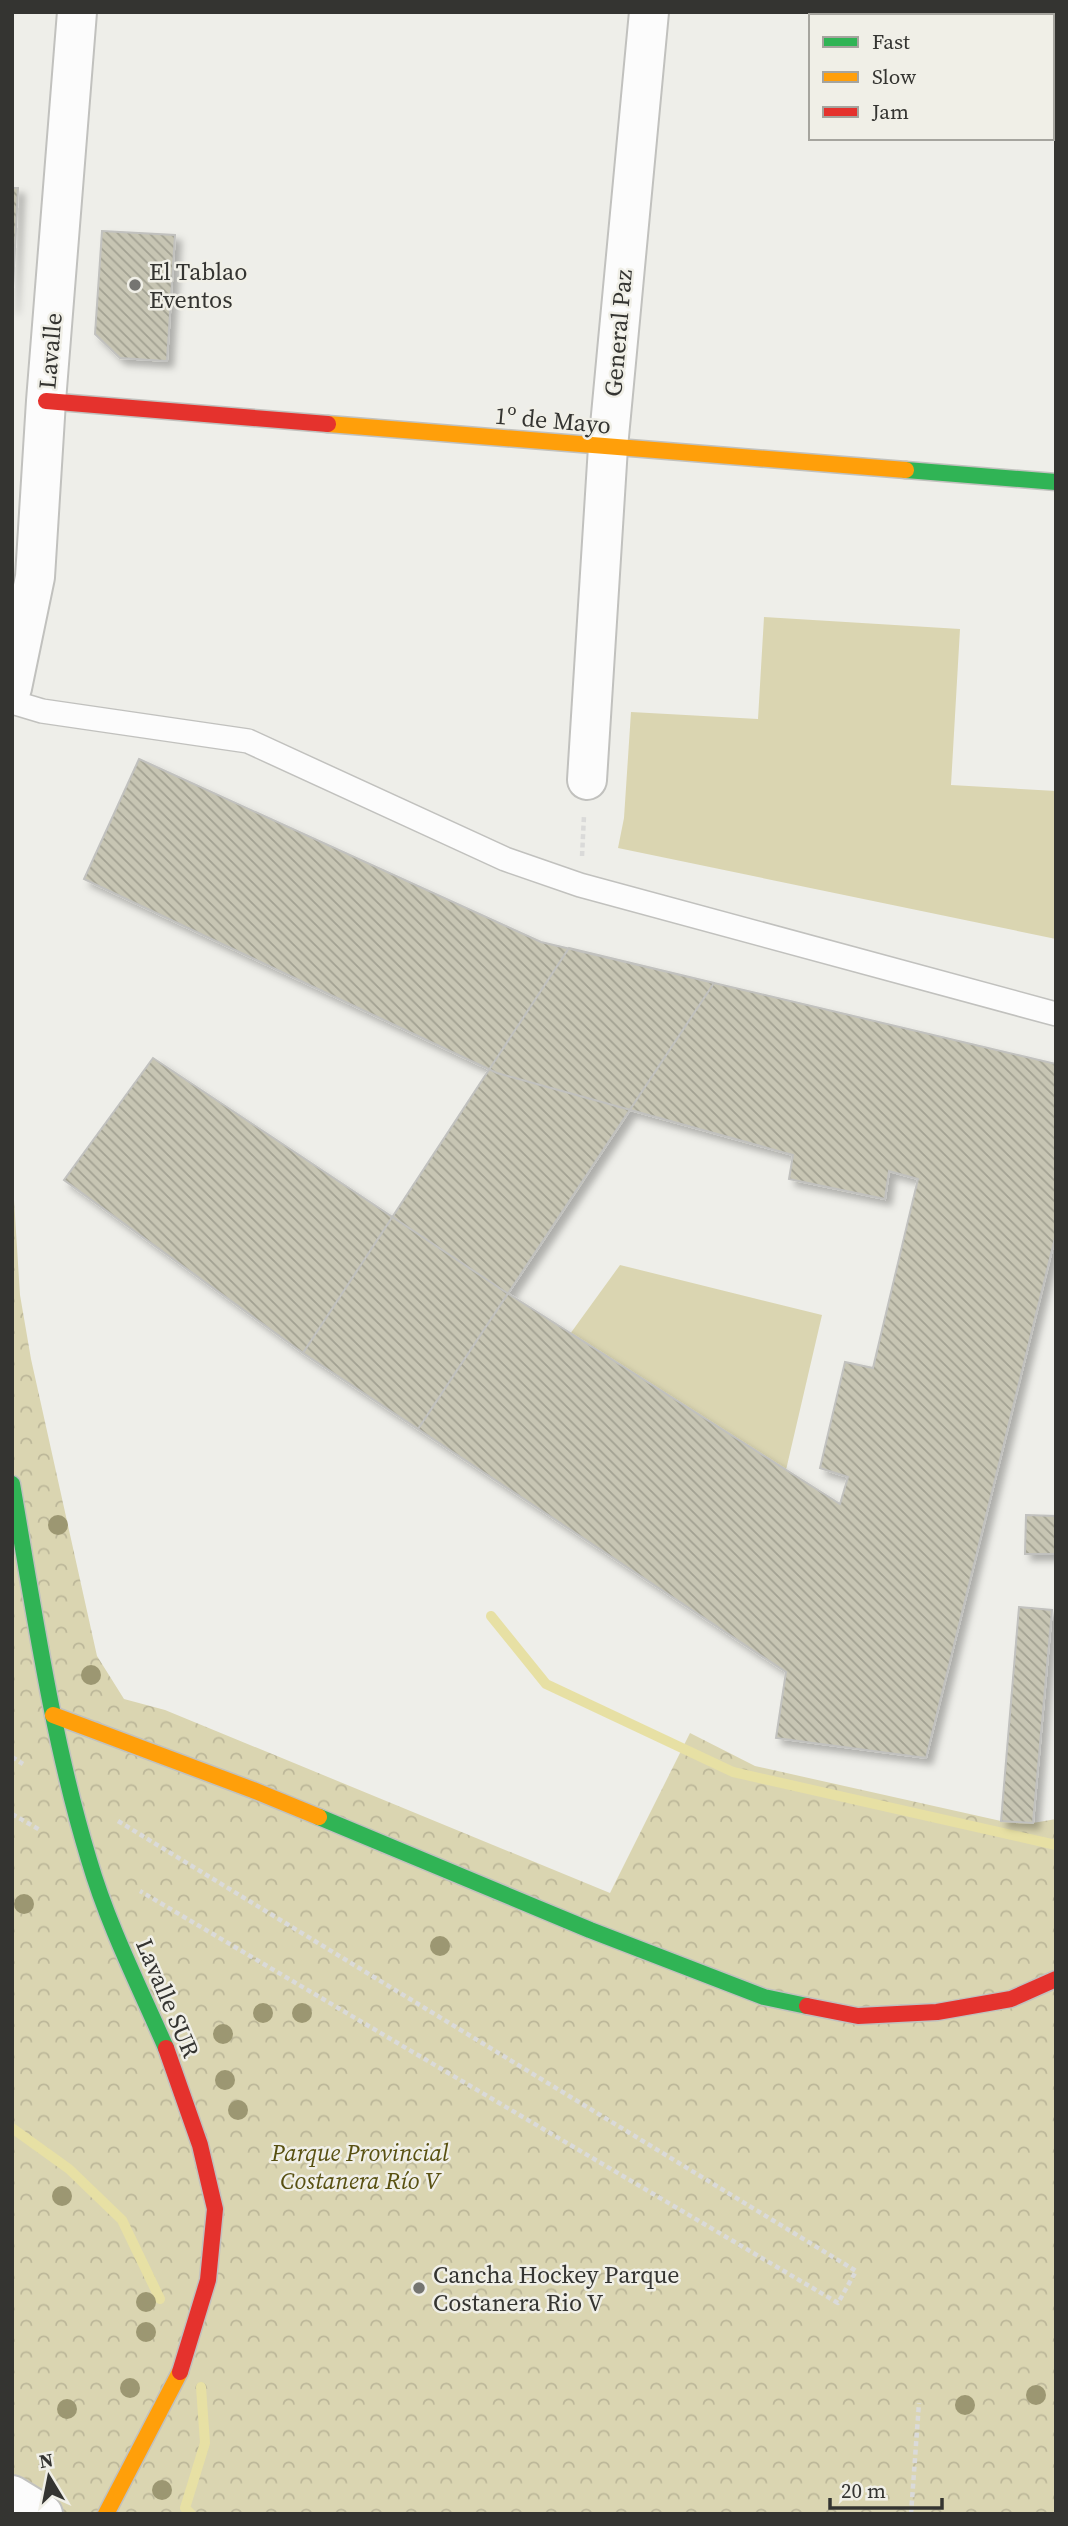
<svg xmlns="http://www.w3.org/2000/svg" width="1068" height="2526" font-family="'Source Serif 4',serif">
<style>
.grass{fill:#dad5b1}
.park{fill:url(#park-crowns)}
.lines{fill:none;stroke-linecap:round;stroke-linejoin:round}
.stream{stroke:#e7e0a4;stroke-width:10}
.building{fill:url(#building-back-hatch);stroke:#c1c1be;stroke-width:2;filter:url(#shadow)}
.lane-casing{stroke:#c1c1be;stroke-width:26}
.street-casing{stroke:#c1c1be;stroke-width:42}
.fast-casing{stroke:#c1c1be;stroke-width:19}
.slow-casing{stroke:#c1c1be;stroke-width:19}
.jam-casing{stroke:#c1c1be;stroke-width:19}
.path{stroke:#dadad9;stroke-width:4.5;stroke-dasharray:5 3.5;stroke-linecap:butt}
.lane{stroke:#fcfcfc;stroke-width:23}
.street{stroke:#fcfcfc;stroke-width:38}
.fast{stroke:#30b455;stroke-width:16}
.slow{stroke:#ff9f0a;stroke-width:16}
.jam{stroke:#e5322d;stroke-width:16}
.tree{fill:#9c9772}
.poi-dot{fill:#757571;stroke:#f0efe7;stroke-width:2.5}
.labels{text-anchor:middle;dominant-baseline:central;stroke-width:5;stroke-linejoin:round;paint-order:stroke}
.poi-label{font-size:24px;fill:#343431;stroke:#f0efe7;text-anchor:start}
.street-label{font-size:24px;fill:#343431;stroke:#f0efe7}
.park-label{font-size:24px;font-style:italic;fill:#585011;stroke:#f0efe7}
</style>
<defs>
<pattern id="park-crowns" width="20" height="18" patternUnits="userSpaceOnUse" patternTransform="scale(1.75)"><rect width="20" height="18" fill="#dad5b1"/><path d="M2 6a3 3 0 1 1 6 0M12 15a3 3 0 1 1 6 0" fill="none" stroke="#bcb799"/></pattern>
<pattern id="building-back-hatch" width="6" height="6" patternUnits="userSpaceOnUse" patternTransform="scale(1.75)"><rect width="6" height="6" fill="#c7c5b3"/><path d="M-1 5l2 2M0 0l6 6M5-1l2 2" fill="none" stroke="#a2a192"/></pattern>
<filter id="shadow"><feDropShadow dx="6" dy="6" stdDeviation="3.5" flood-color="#0004"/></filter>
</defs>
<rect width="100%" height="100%" fill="#eeeee9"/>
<!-- grass -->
<path class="grass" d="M764,617L960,629L951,785L1056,791V939L618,848L624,818L631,712L758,719Z
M620,1265L822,1315L786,1470L570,1334Z"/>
<!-- park -->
<path class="park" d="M12,1168L20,1295L31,1359L97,1656L124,1699L165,1710L610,1893L690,1733L755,1766L1001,1821L1033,1823L1056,1819V2514H12Z"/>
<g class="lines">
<!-- stream -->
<path class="stream" d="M491,1616L546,1684L733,1772L1056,1845
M12,2128L69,2169L122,2220L160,2299
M191,2514L185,2508L205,2443L201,2387"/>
</g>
<!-- building -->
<path class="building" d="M864,12H927V16H864Z
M1000,12H1056L1053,74L1052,16H999Z
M12,188H18L12,308Z
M102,231L175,235L167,361L120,358L95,334Z
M139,759L541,942L1056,1064V1234L926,1758L776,1738L786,1672L303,1353L64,1180L153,1058L504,1291L840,1504L848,1477L820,1468L845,1362L873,1368L918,1179L889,1171L885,1199L789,1179L793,1155L497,1073L84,879Z
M569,948L714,983L418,1429L303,1353Z
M1026,1515L1056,1516V1554H1025Z
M1019,1607L1052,1610L1033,1823L1001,1821Z"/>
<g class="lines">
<defs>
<path id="lane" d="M12,702L42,711L248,741L505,859L580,885L1056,1014"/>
<path id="street" d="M12,688L35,577L46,401L77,12
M587,780L608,447L649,12
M12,2495L43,2514"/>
<path id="fast" d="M906,470L1056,482
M12,1484C34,1610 52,1738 89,1860C108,1925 139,1986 166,2048
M319,1817L590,1930L764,1997L807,2006"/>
<path id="slow" d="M328,424L906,470
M53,1715L253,1790L319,1817
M106,2514L180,2372"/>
<path id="jam" d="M46,401L328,424
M807,2006L858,2016L937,2012L1011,1999L1056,1979
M166,2048L200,2145L215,2209L208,2280L180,2372"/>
</defs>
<!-- lane casing -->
<use href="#lane" class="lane-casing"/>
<!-- street casing -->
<use href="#street" class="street-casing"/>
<!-- fast casing -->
<use href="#fast" class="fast-casing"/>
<!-- slow casing -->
<use href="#slow" class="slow-casing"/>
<!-- jam casing -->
<use href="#jam" class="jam-casing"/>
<!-- path -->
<path class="path" d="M582,856L584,816
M12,1757L23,1764
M12,1814L40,1830
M118,1821L856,2271L838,2303L140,1891
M911,2514L919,2403"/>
<!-- lane -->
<use href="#lane" class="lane"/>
<!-- street -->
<use href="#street" class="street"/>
<!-- fast -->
<use href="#fast" class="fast"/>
<!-- slow -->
<use href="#slow" class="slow"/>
<!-- jam -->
<use href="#jam" class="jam"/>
</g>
<!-- trees -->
<g class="tree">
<circle cx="58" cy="1525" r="10"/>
<circle cx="91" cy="1675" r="10"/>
<circle cx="24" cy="1904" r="10"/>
<circle cx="440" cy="1946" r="10"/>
<circle cx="263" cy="2013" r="10"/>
<circle cx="302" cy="2013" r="10"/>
<circle cx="223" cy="2034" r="10"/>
<circle cx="225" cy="2080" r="10"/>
<circle cx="238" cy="2110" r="10"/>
<circle cx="62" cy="2196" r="10"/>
<circle cx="146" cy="2302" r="10"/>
<circle cx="146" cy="2332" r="10"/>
<circle cx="130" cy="2388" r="10"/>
<circle cx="1036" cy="2395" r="10"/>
<circle cx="965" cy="2405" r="10"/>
<circle cx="67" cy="2409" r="10"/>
<circle cx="162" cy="2490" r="10"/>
</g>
<!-- markers -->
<g class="poi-dot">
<circle cx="135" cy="285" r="7"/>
<circle cx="419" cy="2288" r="7"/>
</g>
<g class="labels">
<!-- poi labels -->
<g class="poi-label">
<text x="149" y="271">El Tablao<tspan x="149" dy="28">Eventos</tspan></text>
<text x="433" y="2274">Cancha Hockey Parque<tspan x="433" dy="28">Costanera Rio V</tspan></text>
</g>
<!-- street labels -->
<g class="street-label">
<text transform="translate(618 333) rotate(-85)">General Paz</text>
<text transform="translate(50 351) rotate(-85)">Lavalle</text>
<text transform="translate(553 420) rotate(5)">1º de Mayo</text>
<text transform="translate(168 1998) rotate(67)">Lavalle SUR</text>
</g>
<!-- park labels -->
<g class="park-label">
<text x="360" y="2152">Parque Provincial<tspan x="360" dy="28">Costanera Río V</tspan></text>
</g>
</g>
<!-- border -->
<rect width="1068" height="2526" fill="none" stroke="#343431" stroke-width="28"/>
<!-- legend -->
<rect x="809" y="14" width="245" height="126" fill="#f0efe7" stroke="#a5a49e" stroke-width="2"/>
<rect x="823" y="37" width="35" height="10" fill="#30b455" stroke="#a5a49e" stroke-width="2"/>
<text x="872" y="49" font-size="21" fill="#343431">Fast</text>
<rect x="823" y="72" width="35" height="10" fill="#ff9f0a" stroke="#a5a49e" stroke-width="2"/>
<text x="872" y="84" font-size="21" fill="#343431">Slow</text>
<rect x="823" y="107" width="35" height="10" fill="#e5322d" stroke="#a5a49e" stroke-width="2"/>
<text x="872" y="119" font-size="21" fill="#343431">Jam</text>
<!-- north arrow -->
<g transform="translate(49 2477) rotate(350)" stroke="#f0efe7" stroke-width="5" paint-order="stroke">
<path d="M0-5L12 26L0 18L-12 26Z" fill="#343431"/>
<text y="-10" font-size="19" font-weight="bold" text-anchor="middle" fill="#343431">N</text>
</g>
<!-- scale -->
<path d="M830 2498v10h112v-10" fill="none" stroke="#343431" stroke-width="3.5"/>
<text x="841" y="2498" font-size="21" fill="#343431" stroke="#f0efe7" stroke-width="5" paint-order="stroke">20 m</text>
</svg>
